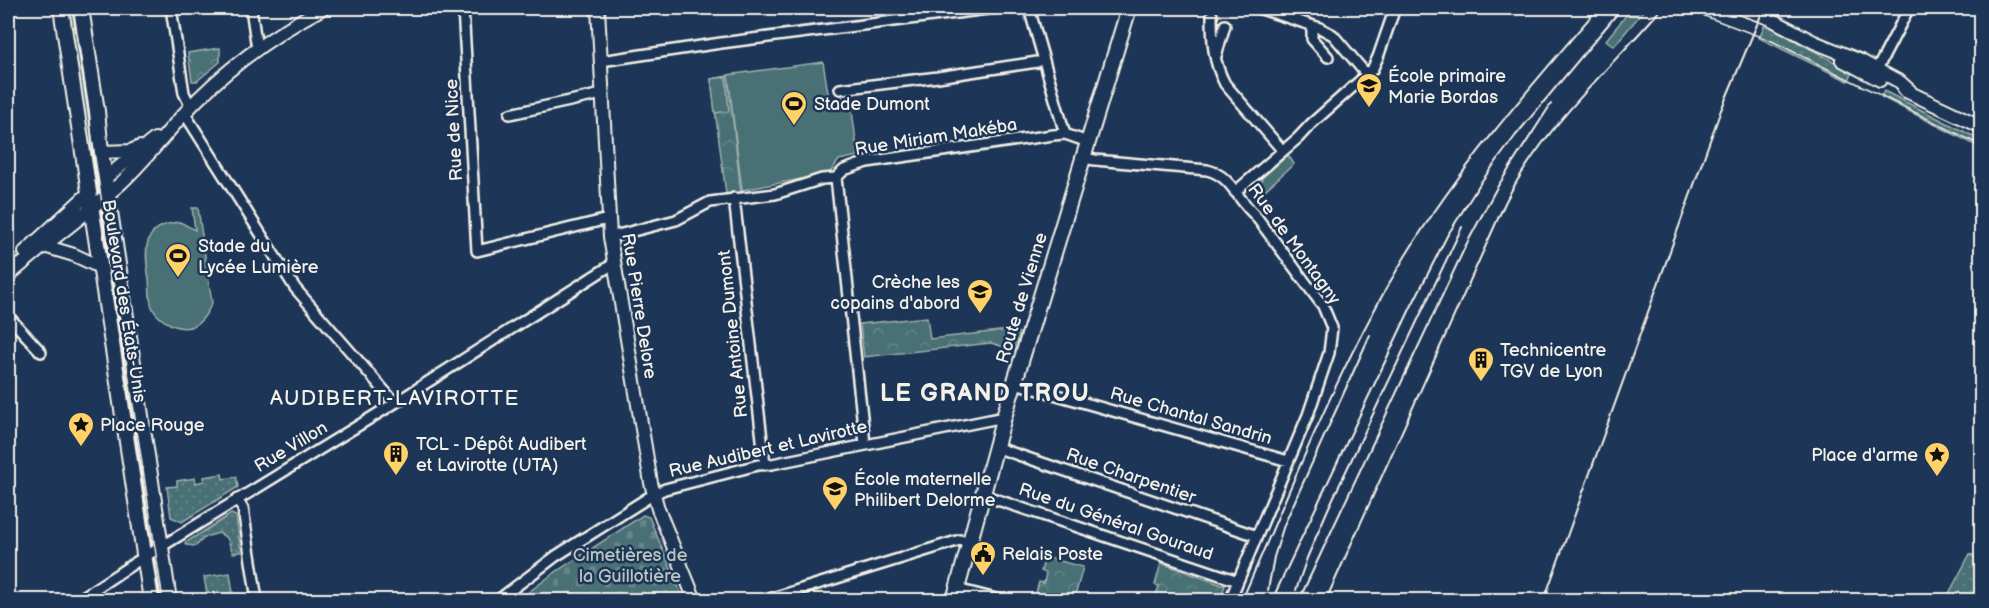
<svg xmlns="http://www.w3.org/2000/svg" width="1989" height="608" font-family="'Balsamiq Sans',sans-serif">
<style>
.grass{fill:url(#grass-dots);stroke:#9fb0ae;stroke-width:1.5}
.forest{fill:url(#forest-crowns);stroke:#9fb0ae;stroke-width:1.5}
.cemetery{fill:url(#cemetery-stones);stroke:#9fb0ae;stroke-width:1.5}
.garden{fill:#4a7074;stroke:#9fb0ae;stroke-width:1.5}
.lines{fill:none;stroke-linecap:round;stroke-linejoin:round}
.minor-casing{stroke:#f4f1e8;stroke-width:14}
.tertiary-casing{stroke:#f4f1e8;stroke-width:16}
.secondary-casing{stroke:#f4f1e8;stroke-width:18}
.minor{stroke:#1d3557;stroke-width:9}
.tertiary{stroke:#1d3557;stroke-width:12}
.secondary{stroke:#1d3557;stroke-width:14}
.tram{stroke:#f4f1e8;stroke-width:1.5}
.rail{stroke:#f4f1e8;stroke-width:2}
.labels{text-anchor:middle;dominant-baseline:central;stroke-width:5;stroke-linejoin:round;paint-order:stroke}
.poi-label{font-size:18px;fill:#f4f1e8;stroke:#1d3557;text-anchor:start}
.street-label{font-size:18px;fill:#f4f1e8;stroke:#1d3557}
.park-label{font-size:18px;fill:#b8c4bf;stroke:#1d3557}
.quarter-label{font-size:21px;letter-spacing:1.5px;fill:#f4f1e8;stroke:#1d3557}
.district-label{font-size:24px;font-weight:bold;letter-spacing:1.5px;fill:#f4f1e8;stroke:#1d3557}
</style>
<defs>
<pattern id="grass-dots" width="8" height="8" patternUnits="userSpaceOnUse" patternTransform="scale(1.5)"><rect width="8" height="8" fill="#4a7074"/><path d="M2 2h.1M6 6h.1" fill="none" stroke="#658588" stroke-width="1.8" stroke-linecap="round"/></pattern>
<pattern id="forest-crowns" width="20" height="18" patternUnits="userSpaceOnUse" patternTransform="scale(1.5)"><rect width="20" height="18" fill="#4a7074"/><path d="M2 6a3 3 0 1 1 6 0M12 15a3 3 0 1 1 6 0" fill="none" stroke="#658588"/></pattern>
<pattern id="cemetery-stones" width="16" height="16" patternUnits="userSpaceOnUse" patternTransform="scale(1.5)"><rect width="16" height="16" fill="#4a7074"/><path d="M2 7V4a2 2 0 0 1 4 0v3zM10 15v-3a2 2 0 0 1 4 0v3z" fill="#658588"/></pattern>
</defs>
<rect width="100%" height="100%" fill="#1d3557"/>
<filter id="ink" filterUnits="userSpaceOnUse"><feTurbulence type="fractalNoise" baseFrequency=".0167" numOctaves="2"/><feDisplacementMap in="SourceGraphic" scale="12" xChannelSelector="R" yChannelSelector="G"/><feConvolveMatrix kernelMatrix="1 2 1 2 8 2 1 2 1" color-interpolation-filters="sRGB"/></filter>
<g filter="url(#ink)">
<!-- grass -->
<path class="grass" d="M64,8H77L100,161L88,163Z
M1765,24L1853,72L1848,81L1759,38Z
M1884,91L1981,140V148L1881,97Z
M111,225L145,452L132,454L97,227Z
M222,474L223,479L236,477L238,487L182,522L171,517L167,487L177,486V481L195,478L196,483L204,481V477Z
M231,514L236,516L241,552L233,553L227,538L219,533L205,537L196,546L186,545L185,543Z
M1970,554L1981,560V579L1971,600H1948L1946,599Z
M230,573L234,600H208L204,577Z"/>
<!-- forest -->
<path class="forest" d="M1632,8H1646L1614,46L1606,40Z
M220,48V62L197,81H192L188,53Z
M728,76L741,193L726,194L711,79Z
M1288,155L1294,164L1264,191L1260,187L1262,178Z
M927,317L930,339L1008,330L1020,333L1014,350L991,343L864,357L860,324Z
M1045,557L1083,567L1074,600L1034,599L1039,582L1044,583L1046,573L1041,571Z
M1161,563L1225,586L1219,600H1164L1155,598L1159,586L1155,585Z"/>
<!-- cemetery -->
<path class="cemetery" d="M643,515L649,517L684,600H518L554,573Z"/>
<!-- garden -->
<path class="garden" d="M823,62L829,99L850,96L858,156L839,160L829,174L742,190L728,75Z
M726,77L729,111L715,113L711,79Z
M192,208H198L212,303C208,311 203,321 195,325C181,333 158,321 152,307C149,299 150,288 149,279C144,249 142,225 180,222L195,230Z"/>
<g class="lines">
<defs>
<path id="minor" d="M171,8L184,93L191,107
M251,8L257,49
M463,8L477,251L608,219
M1029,8L1065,134
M1258,8L1320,28L1333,35L1367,75
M1212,15C1212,40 1213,62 1225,84L1283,151
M1312,26V39L1328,57
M1216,56L1225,25
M601,61L721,43L996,8
M1873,74L1882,60L1909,8
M840,89L938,77L1037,62
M185,114L295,288L395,403
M510,114L602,94
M1083,158L1095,160L1207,170C1231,175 1238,201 1255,215L1323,306L1332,328L1329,353L1308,415L1230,600
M836,178L865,444
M836,178L844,170L867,162L1053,135L1065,134L1088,142
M1235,192L1298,138L1311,124L1372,70L1378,57L1395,8
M734,198L765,465
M610,237L676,220L710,202L775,194L822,179L836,178
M8,255L17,269
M8,316L41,352
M1015,383L1288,461
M995,447L1257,536
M983,495L1238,581
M237,499L243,509L257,600
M957,589L1000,600
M78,600L133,564L395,403L613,264
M498,600L556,556L654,494L665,489L758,465L772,464L1004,417
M766,600L960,540L969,543"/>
<path id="tertiary" d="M598,8L610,237L651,483L658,509L695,600
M1741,8L1769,18L1814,42L1861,61L1900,82L1910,91
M1842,60L1880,80
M1904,90L1982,127
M101,152L130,151L140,147
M105,178L155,139
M44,246L74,255L100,267
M25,252L88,194
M8,276C45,244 84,216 121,183C149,157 171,126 198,99C235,62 278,32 323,8"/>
<path id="secondary" d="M61,8L151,600
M81,8L97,111L101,152L169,600
M954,600L1004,417L1129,8"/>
</defs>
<!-- minor casing -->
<use href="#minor" class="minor-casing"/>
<!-- tertiary casing -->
<use href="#tertiary" class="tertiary-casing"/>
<!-- secondary casing -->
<use href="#secondary" class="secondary-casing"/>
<!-- minor -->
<use href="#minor" class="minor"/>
<!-- tertiary -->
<use href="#tertiary" class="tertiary"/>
<!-- secondary -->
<use href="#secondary" class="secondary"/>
<!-- tram -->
<path class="tram" d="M72,8L163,600
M1683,8L1772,41L1982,146"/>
<!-- rail -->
<path class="rail" d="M1268,590L1274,557L1284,525L1370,335
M1296,590L1307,558L1328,509L1462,227
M1242,600C1293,484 1339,364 1406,255C1461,166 1530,87 1598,8
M1272,600L1411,307L1447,236L1481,182L1516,135L1622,8
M1299,600L1466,245L1496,189L1551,104
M1326,600L1505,203C1543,127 1608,71 1662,8
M1544,600L1721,110L1764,8"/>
</g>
</g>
<!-- icons -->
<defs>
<symbol id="school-pin" viewBox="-11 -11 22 30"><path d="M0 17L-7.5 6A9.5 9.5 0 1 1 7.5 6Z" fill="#ffd166" stroke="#1d3557"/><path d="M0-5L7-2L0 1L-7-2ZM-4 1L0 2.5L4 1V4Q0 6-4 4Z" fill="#111"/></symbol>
<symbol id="stadium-pin" viewBox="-11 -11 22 30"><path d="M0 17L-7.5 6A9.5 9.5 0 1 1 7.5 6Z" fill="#ffd166" stroke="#1d3557"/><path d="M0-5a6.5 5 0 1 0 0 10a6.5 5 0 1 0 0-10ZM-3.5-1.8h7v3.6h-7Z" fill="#111"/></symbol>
<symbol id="building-pin" viewBox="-11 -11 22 30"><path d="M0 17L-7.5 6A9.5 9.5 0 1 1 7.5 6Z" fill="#ffd166" stroke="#1d3557"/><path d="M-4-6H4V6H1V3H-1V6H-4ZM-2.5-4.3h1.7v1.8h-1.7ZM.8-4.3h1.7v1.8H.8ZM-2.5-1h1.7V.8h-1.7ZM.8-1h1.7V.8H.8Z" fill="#111"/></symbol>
<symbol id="sight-pin" viewBox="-11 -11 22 30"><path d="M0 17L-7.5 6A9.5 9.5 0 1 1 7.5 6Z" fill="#ffd166" stroke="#1d3557"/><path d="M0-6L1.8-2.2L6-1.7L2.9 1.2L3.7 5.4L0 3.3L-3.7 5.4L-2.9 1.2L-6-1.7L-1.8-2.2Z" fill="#111"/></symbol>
<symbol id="civic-pin" viewBox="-11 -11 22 30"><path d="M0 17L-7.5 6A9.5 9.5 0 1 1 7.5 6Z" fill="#ffd166" stroke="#1d3557"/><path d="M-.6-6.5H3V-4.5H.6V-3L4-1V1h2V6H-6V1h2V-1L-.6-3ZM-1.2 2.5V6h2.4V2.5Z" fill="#111"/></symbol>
</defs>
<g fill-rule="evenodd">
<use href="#school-pin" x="1354" y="71" width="30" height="40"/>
<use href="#stadium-pin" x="779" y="89" width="30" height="40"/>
<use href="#stadium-pin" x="163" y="241" width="30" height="40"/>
<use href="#school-pin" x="965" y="277" width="30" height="40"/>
<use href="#building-pin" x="1466" y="345" width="30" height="40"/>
<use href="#sight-pin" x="66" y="410" width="30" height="40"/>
<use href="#building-pin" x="381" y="439" width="30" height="40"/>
<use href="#sight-pin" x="1922" y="440" width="30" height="40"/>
<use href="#school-pin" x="820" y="474" width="30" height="40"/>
<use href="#civic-pin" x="968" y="539" width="30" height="40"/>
</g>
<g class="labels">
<!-- poi labels -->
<g class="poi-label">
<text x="1388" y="76">École primaire<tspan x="1388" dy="21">Marie Bordas</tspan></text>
<text x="814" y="104">Stade Dumont</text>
<text x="198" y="246">Stade du<tspan x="198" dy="21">Lycée Lumière</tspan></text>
<text x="960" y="282" text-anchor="end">Crèche les<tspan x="960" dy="21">copains d'abord</tspan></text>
<text x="1500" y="350">Technicentre<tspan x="1500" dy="21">TGV de Lyon</tspan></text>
<text x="100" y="425">Place Rouge</text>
<text x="416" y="444">TCL - Dépôt Audibert<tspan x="416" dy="21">et Lavirotte (UTA)</tspan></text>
<text x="1918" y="455" text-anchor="end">Place d'arme</text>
<text x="854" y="479">École maternelle<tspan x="854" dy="21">Philibert Delorme</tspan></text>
<text x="1002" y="554">Relais Poste</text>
</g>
<!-- street labels -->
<g class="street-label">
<text transform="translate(454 130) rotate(-93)">Rue de Nice</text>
<text transform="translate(936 137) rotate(-9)">Rue Miriam Makéba</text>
<text transform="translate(1294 244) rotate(54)">Rue de Montagny</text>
<text transform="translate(1022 298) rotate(-73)">Route de Vienne</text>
<text transform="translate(124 301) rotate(81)">Boulevard des États-Unis</text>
<text transform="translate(639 306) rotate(81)">Rue Pierre Delore</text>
<text transform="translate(733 334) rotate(-96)">Rue Antoine Dumont</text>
<text transform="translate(1191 416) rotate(16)">Rue Chantal Sandrin</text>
<text transform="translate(291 447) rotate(-31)">Rue Villon</text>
<text transform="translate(768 449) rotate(-13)">Rue Audibert et Lavirotte</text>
<text transform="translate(1131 476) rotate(19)">Rue Charpentier</text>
<text transform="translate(1116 522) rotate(19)">Rue du Général Gouraud</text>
</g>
<!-- park labels -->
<g class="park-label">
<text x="630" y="555">Cimetières de<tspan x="630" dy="21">la Guillotière</tspan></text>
</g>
<!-- quarter labels -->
<g class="quarter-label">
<text x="395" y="398">AUDIBERT-LAVIROTTE</text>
</g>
<!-- district labels -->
<g class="district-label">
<text x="985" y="393">LE GRAND TROU</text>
</g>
</g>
<!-- margin -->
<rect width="1989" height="608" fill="none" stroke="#1d3557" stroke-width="30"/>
<rect x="15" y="15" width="1959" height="578" fill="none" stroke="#f4f1e8" stroke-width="2" filter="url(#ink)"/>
</svg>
